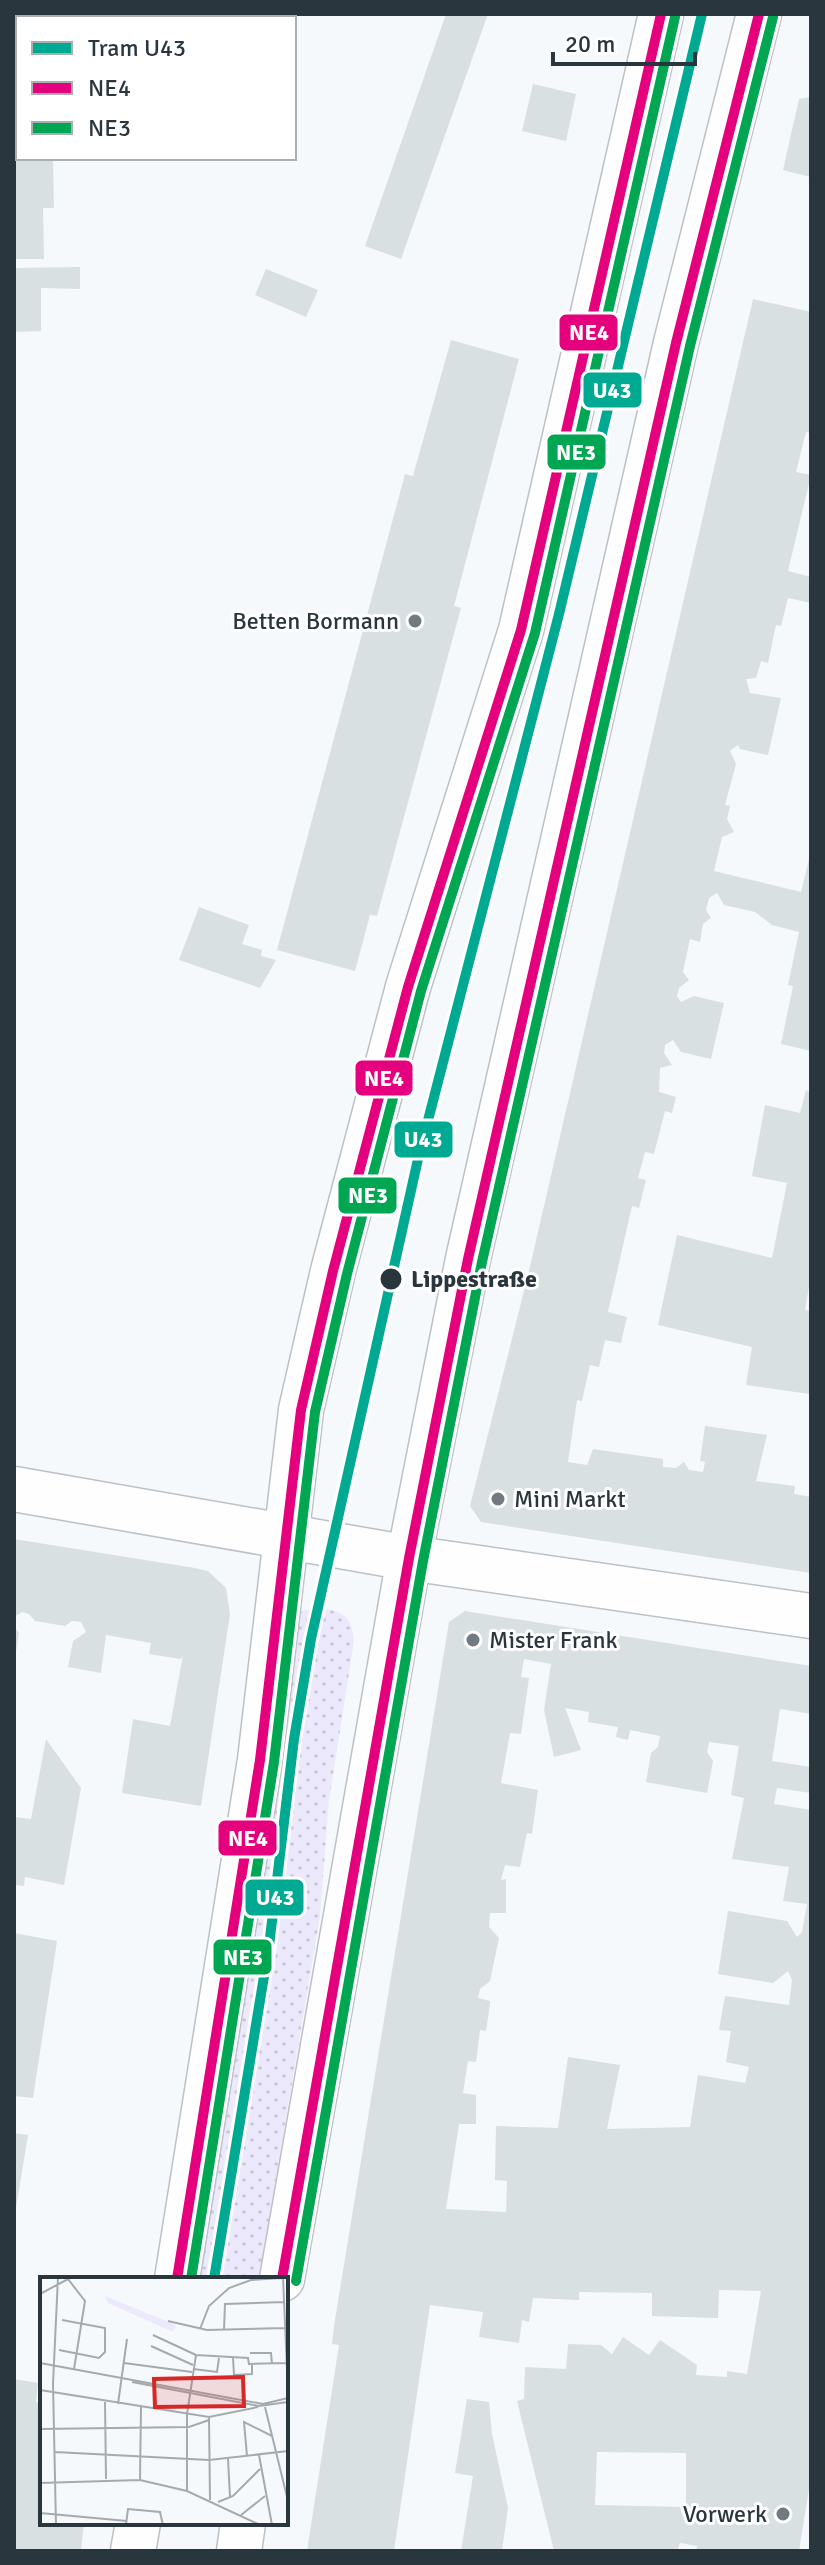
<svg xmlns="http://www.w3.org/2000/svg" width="825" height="2565" font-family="Signika,sans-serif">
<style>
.grass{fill:url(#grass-dots)}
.building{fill:#d8e0e2;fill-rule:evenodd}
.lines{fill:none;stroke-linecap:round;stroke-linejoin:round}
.minor-casing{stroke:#bbc1c6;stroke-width:47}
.secondary-casing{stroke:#bbc1c6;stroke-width:47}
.minor{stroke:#fefefe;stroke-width:44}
.secondary{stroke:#fefefe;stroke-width:44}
.bus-1-casing{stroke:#fff;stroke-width:16}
.bus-2-casing{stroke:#fff;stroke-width:16}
.bus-1{stroke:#e5007d;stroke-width:10}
.bus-2{stroke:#00a651;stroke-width:10}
.tram-1-casing{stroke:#fff;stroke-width:16}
.tram-1{stroke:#00a991;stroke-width:10}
.poi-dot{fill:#717a80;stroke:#fff;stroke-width:3}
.stop-dot{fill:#2a363d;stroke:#fff;stroke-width:3}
.labels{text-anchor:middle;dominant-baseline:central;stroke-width:6;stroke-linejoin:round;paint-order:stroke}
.poi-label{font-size:24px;fill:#2a363d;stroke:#fff;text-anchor:end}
.stop-label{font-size:24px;font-weight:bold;fill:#2a363d;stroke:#fff;text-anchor:start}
.inset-road{fill:none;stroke:#a4abaf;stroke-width:2}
.view{fill:#d62828;fill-opacity:0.15;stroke:#d62828;stroke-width:4}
.inset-edge{fill:none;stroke:#2a363d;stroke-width:4}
.line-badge{stroke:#fff;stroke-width:3}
.badge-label{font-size:22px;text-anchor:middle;font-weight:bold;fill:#fff}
</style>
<defs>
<pattern id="grass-dots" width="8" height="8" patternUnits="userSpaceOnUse" patternTransform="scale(2)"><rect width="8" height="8" fill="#ece9fc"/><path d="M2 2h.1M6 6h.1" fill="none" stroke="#cbc8d9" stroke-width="1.8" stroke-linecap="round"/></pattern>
</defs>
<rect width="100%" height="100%" fill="#f6f9fb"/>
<!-- grass -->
<path class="grass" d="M300,1611C330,1607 352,1607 354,1641L329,1801L320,1916L259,2279H194L294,1619Z"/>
<!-- building -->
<path class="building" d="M14,14H75V18H18V150H14Z
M446,14H488L401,259L365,246Z
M533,84L576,94L566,141L522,131Z
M811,97V177L783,170L799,99Z
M14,158H53L54,208H43L44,259H14Z
M80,267V289L41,288V331L14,332L16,268Z
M266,269L318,290L306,317L255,295Z
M753,299L811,312V433L806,432L796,472L811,475L788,571L811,577V603L788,598L781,626L776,625L768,663L761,661L756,678L746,679L750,693L781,698L768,755L740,749L738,745L730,751L736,764L725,805L730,806L727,819L734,832L722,837L714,871L801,892L811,851V1051L781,1044L793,986L788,985L799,932L772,925L755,912L724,905L717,893L709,898L706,910L711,918L703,924L700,942L690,939L683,972L689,980L679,988L677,996L681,1002L694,996L724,1003L711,1059L681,1052L673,1040L665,1045L664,1053L672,1065L660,1068L659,1092L676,1097L672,1113L665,1111L654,1154L645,1152L638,1178L646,1180L639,1208L632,1206L608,1312L627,1317L621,1343L605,1340L599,1367L590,1365L582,1401L577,1400L568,1462L587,1465L593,1449L663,1459V1467L676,1468L684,1462L689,1470L703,1472L705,1462L700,1461L705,1426L767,1435L756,1481L795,1486L794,1494L811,1497V1573L481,1522L470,1506L529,1271Z
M451,340L519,359L454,606L461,608L377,916L370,915L355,971L277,950L405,474L413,476Z
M199,907L249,925L242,944L262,950L261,956L276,960L260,988L179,960Z
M806,1090L811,1093V1276L805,1310L811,1311L809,1394L746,1385L752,1347L658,1325L677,1235L772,1258L787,1183L752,1176L765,1105L800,1113Z
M14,1539L195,1568L208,1571L226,1588L230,1614L201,1806L122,1793L133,1719L170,1726L183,1655L181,1659L149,1654L151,1643L106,1635L101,1673L68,1667L73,1641L86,1632L81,1622L72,1621L65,1626L35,1621L29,1614L22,1612L14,1617Z
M465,1611L811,1666V1714L780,1709L772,1761L811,1767V1793L777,1788L774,1804L811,1810V2477L799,2551H696L697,2546L680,2543L678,2549L554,2551L517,2401L524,2399L525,2367L566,2369L568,2344L601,2345L612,2354L623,2337L649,2355L660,2340L697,2365L696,2375L727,2377V2371L747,2374L761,2291L719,2290L718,2318L652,2316V2293L579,2292V2300L533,2298L529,2322L522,2320L519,2343L479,2337L483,2312L430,2305L394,2551H307L339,2345L332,2344L334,2326L449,1622ZM524,1659L551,1664L544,1710L554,1757L581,1750L565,1708L589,1712L588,1722L618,1727L616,1737L628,1740L630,1730L660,1736L658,1747L651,1753L646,1782L707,1793L713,1761L707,1752L709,1742L739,1746L731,1795L744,1798L732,1859L789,1867L783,1901L807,1904L802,1932L797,1937L787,1921L728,1911L718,1974L773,1983L788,1971L792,1980L789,2005L725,1996L719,2030L731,2031L726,2062L749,2067L745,2083L698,2075L690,2127L607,2129L620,2065L568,2057L558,2128L496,2126L495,2180L507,2181L506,2212L446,2209L459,2124H476V2095L463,2093L468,2061L476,2062L480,2030L486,2031L490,2004V2001L478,1998L480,1989L490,1981L499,1938L489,1927L490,1913H506V1879L501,1880L505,1865L520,1867L527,1833L532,1834L538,1790L501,1783L510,1733L521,1734L529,1678L521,1677ZM597,2452L686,2453V2507L595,2505Z
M14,1627L19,1633L16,1652H14Z
M46,1739L81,1788L64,1885L25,1877L24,1886L14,1885V1817L31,1819Z
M14,1933L57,1941L33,2098L14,2096Z
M14,2133L28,2135L16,2208L14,2207Z
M14,2379L38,2383L36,2402L42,2403V2523H84L81,2551H14Z
M467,2399L489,2402L492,2434L508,2508L502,2551H461L473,2476L455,2473Z"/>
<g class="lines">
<defs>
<path id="minor" d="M14,1489L409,1558L811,1616"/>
<path id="secondary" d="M177,2279L260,1760L301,1410L333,1271L408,987L521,630L661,14
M282,2279L409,1558L468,1259L676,343L759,14
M133,2551L138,2523
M239,2551L243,2523"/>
</defs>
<!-- minor casing -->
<use href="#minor" class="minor-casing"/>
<!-- secondary casing -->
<use href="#secondary" class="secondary-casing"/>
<!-- minor -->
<use href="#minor" class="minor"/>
<!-- secondary -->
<use href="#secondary" class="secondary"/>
<defs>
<path id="bus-1" d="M177,2279L260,1760L301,1410L333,1271L408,987L521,630L661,14
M282,2279L409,1558L468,1259L676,343L759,14"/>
<path id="bus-2" d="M191,2279L274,1762L315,1412L347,1274L421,991L535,633L675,17
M296,2281L423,1561L482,1262L690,346L773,17"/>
</defs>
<!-- bus-1 casing -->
<use href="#bus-1" class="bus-1-casing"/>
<!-- bus-2 casing -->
<use href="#bus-2" class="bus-2-casing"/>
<!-- bus-1 -->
<use href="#bus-1" class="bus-1"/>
<!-- bus-2 -->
<use href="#bus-2" class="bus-2"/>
<defs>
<path id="tram-1" d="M214,2279L269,1946L294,1739L311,1639L418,1159L559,614L702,14"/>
</defs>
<!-- tram-1 casing -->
<use href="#tram-1" class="tram-1-casing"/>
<!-- tram-1 -->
<use href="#tram-1" class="tram-1"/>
</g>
<!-- markers -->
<g class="poi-dot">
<circle cx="415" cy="621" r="8"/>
<circle cx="498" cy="1499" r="8"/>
<circle cx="473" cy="1640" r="8"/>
<circle cx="783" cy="2514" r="8"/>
</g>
<circle class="stop-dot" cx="391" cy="1279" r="12"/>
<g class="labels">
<!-- poi labels -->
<g class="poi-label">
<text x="399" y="621">Betten Bormann</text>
<text x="514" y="1499" text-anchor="start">Mini Markt</text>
<text x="489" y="1640" text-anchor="start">Mister Frank</text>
<text x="767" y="2514">Vorwerk</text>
</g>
<!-- stop labels -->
<g class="stop-label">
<text x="411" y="1279">Lippestraße</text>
</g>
</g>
<!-- overview -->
<g transform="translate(40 2277)">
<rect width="248" height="248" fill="#f6f9fb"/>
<path d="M65,19L136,48L133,55L68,26Z" fill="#ece9fc"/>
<path class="inset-road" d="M243,0L248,116M28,2L45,24L34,92M0,17L30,1M128,44L167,53L245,51M160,52L169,29L189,11L211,3L243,1M184,53L185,27L244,25M113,58L156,78M111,69L153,88M19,73L59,81L65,75V51L22,43M210,76H231L232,87M193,81L194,98L212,97V87M0,86L223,127L248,121M84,86L152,95M153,92L177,95L179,81M92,105L219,129L248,125M0,113L169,140L218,130M65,125L66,202M78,127L87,62M225,130L248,224M169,140L170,223M0,152L149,150L169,143M15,175L169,183L248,174M219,178L232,248M207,179L204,145L232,159M188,182L190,220M100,203L101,130M0,206L100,203L147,214L220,248M147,214V137L156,78L208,81L209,87L246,86M178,225L193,219L220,192M0,236L87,244M201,238L225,219M16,248L13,107L18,0M86,248L88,232L120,235L123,248"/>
<path class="view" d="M203,100L204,129L115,130L114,102Z"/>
<rect width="248" height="248" class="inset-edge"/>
</g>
<g class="line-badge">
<rect x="558" y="313" width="61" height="39" rx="8" fill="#e5007d"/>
<rect x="582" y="371" width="61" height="38" rx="8" fill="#00a991"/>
<rect x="546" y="433" width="61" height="38" rx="8" fill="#00a651"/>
<rect x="354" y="1059" width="60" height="38" rx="8" fill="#e5007d"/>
<rect x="393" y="1120" width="61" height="39" rx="8" fill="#00a991"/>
<rect x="337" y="1176" width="61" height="39" rx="8" fill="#00a651"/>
<rect x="217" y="1819" width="61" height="38" rx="8" fill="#e5007d"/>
<rect x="244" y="1878" width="61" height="39" rx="8" fill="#00a991"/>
<rect x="212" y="1938" width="61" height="38" rx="8" fill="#00a651"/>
</g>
<g class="badge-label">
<text x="589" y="340">NE4</text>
<text x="612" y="398">U43</text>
<text x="576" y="460">NE3</text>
<text x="384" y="1086">NE4</text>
<text x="423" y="1147">U43</text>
<text x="368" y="1203">NE3</text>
<text x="248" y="1846">NE4</text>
<text x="275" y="1905">U43</text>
<text x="243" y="1965">NE3</text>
</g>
<!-- border -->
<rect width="825" height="2565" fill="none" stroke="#2a363d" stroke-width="32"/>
<!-- legend -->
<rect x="16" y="16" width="280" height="144" fill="#ffffff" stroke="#aaafb1" stroke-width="2"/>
<rect x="32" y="42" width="40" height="12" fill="#00a991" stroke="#aaafb1" stroke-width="2"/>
<text x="88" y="56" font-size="24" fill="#2a363d">Tram U43</text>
<rect x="32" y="82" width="40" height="12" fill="#e5007d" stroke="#aaafb1" stroke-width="2"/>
<text x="88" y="96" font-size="24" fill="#2a363d">NE4</text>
<rect x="32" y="122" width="40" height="12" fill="#00a651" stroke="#aaafb1" stroke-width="2"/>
<text x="88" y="136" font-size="24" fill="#2a363d">NE3</text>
<!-- scale -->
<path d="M553 52v12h142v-12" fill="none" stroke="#2a363d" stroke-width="4"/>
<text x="565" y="52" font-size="24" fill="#2a363d" stroke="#ffffff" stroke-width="6" paint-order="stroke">20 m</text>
</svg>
